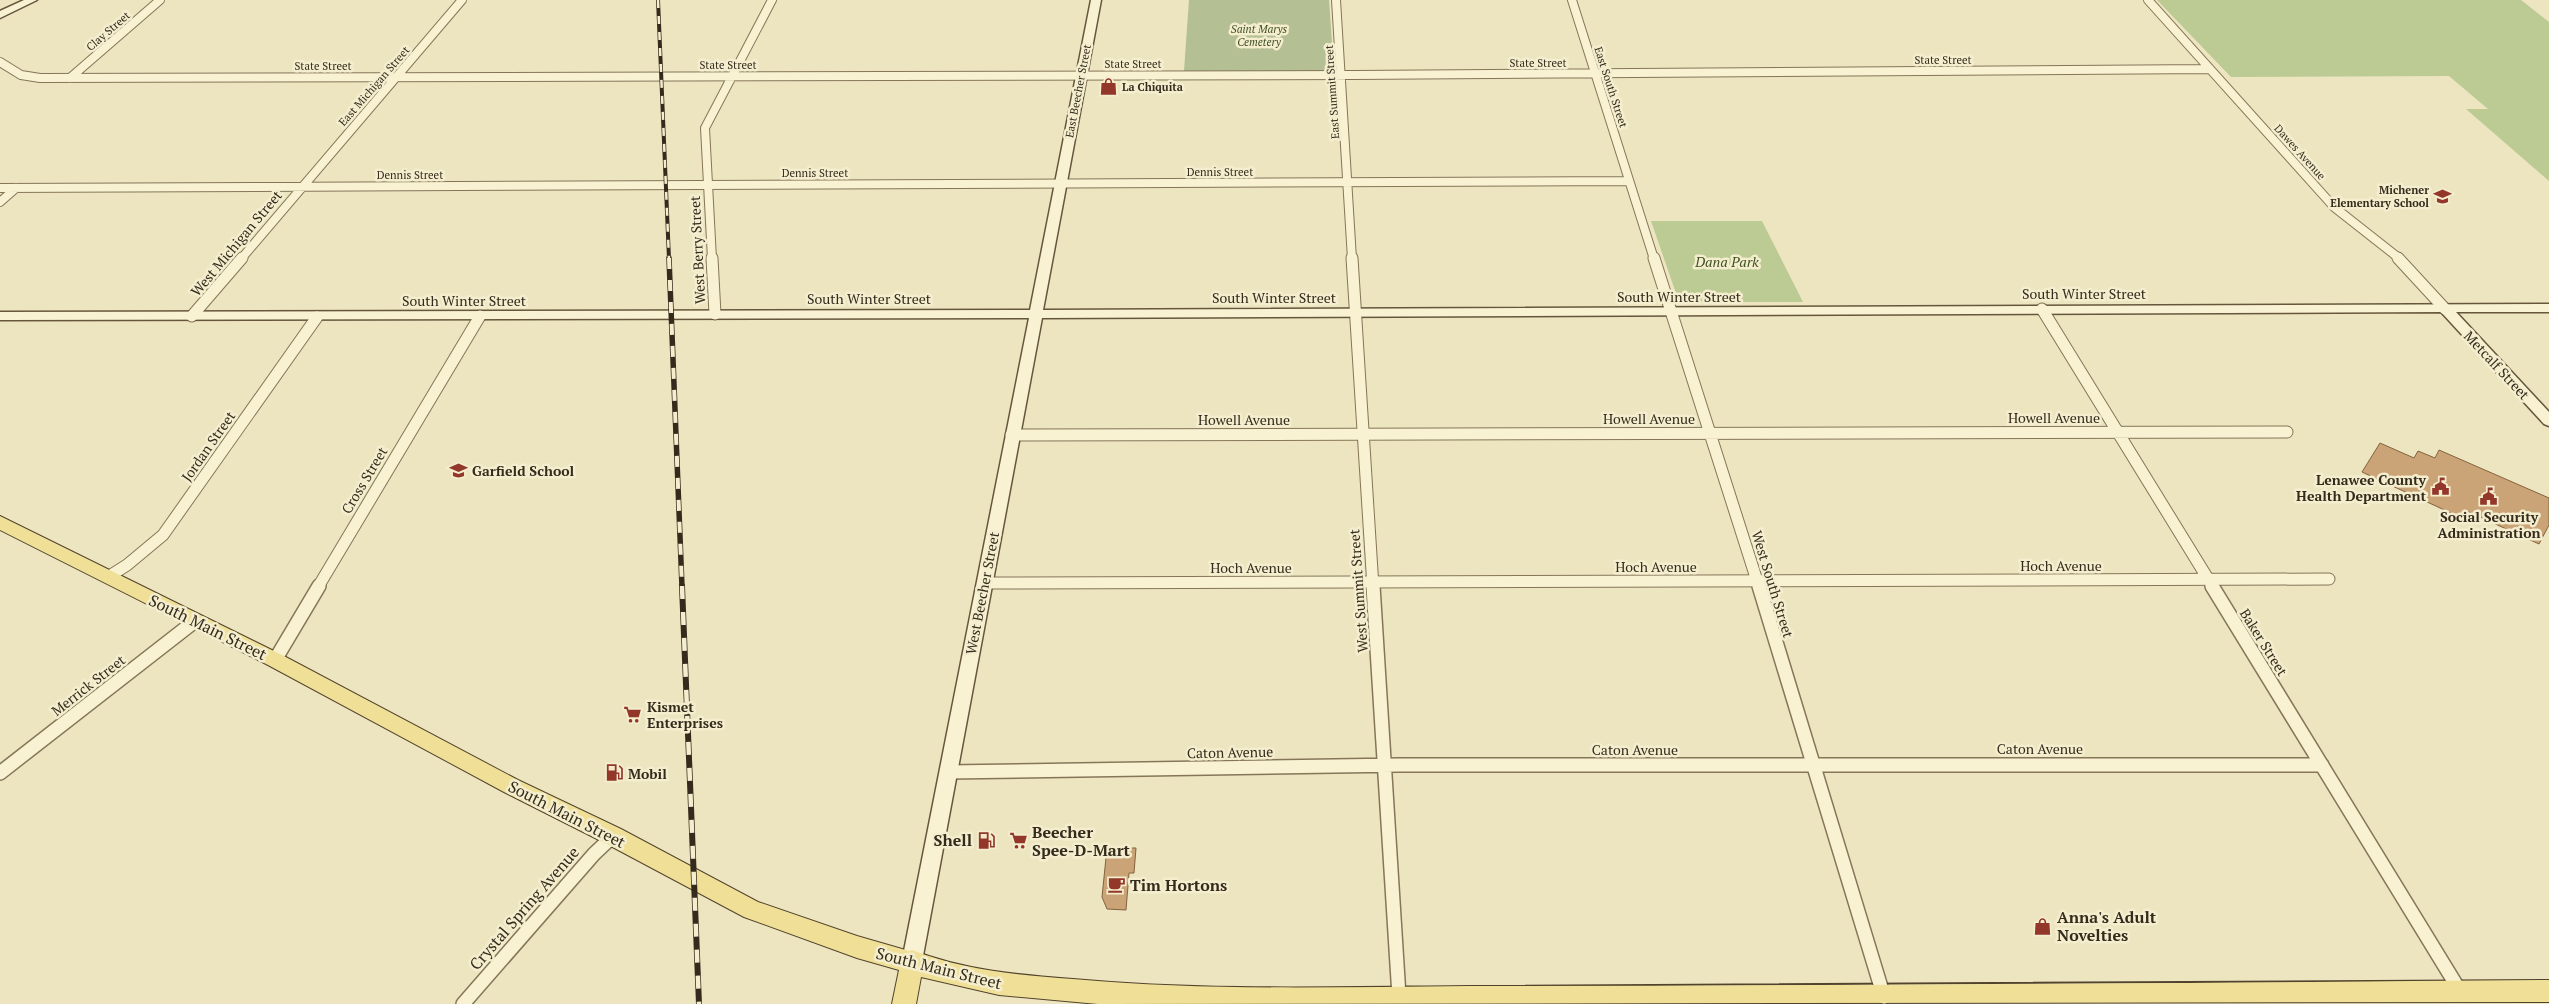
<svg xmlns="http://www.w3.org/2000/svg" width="2549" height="1004" font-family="'PT Serif',serif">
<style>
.green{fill:#bcca94}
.cemetery{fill:#b4bf93}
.building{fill:#caa476;stroke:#83633f}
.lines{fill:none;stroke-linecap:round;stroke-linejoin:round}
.street-far2-casing{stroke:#857658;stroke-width:10}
.street-far1-casing{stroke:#857658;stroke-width:13}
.street-casing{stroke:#857658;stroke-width:16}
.secondary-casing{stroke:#66573c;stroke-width:3}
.primary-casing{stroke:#52432d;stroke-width:2}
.street-far2{stroke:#f8f1d2;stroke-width:8}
.street-far1{stroke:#f8f1d2;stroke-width:11}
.street{stroke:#f8f1d2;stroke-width:13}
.secondary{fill:#f8f1d2;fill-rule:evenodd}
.primary{fill:#f0e097;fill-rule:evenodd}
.rail-far2-casing{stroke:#352b1c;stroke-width:4}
.rail-far1-casing{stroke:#352b1c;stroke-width:5.5}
.rail-casing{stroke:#352b1c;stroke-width:6}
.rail-far2{stroke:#f4eecf;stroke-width:2.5;stroke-dasharray:8;stroke-linecap:butt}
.rail-far1{stroke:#f4eecf;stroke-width:4;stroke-dasharray:11;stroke-linecap:butt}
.rail{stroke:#f4eecf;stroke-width:4.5;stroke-dasharray:13;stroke-linecap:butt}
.labels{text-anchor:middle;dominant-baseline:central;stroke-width:5;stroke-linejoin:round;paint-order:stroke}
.far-park-label{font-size:11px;font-style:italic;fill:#3f5023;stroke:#f4eecf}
.far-street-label{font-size:11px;fill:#352b1c;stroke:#f4eecf}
.far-poi-label{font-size:11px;font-weight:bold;fill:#352b1c;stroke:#f4eecf;text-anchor:start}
.street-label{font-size:14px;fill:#352b1c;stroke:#f4eecf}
.park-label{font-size:14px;font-style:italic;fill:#3f5023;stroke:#f4eecf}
.poi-label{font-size:14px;font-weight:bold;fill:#352b1c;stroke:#f4eecf;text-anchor:start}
.near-street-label{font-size:16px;fill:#352b1c;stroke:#f4eecf}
.near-poi-label{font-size:16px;font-weight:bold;fill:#352b1c;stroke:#f4eecf;text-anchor:start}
</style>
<rect width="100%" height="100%" fill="#ece5c0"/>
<!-- green -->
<path class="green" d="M2157,0H2521L2549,22V181L2466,109H2488L2449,76L2231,77Z
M1651,221H1762L1803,302H1679Z"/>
<!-- cemetery -->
<path class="cemetery" d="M1189,0H1329L1334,71H1184Z"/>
<!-- building -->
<path class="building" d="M2380,443L2414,458L2418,451L2435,458L2439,450L2549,498V525L2539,544L2467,511L2464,519L2362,472Z
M1107,848H1136L1134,873H1129L1126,910L1107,909L1102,897Z"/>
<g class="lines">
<defs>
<path id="street-far2" d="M1336,0L1352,259
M1572,0L1654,259
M2148,0L2334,207L2400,259
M0,62L21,75L40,78L1353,75L2210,69
M70,78L160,0
M0,188L1629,181
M0,202L16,188
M241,259L462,0
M712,259L705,128L772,0"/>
<path id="street-far1" d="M712,258L715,314
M1352,258L1373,587
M1654,258L1759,587
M2398,258L2445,309
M2042,309L2213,587
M192,316L242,258
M1011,435L2287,432
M108,577L127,565L163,535L317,317
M984,583L2329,579
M318,587L480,316"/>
<path id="street" d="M1373,586L1399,996
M1759,586L1884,997
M2212,586L2460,991
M275,660L319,586
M948,772L1399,765H2322
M0,773L195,621
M463,1004L594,854L613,836"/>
<path id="secondary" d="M24,0H37L0,18V11Z
M1091,0H1101L1043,310L2549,304V312H2456L2549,412V426L2544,424L2441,312L1042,318L922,961L919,968L912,970L905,968L902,961L1029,318L0,320V312L1030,310Z"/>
<path id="primary" d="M0,516L282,655L518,780L621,829L758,902L857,936L909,951L912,950C963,970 1018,975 1073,979C1204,991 1337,987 1469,986C1829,986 2189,983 2549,980V1002L1098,1004L999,995L921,977L916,1004H892L899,970L857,958L744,917L605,843L504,792L268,665L0,530Z"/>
</defs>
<!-- street-far2 casing -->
<use href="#street-far2" class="street-far2-casing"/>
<!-- street-far1 casing -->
<use href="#street-far1" class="street-far1-casing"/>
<!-- street casing -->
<use href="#street" class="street-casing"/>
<!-- secondary casing -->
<use href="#secondary" class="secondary-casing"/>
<!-- primary casing -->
<use href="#primary" class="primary-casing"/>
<!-- street-far2 -->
<use href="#street-far2" class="street-far2"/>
<!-- street-far1 -->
<use href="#street-far1" class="street-far1"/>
<!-- street -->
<use href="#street" class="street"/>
<!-- secondary -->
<use href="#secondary" class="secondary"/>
<!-- primary -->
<use href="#primary" class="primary"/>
<defs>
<path id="rail-far2" d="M658,0L669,259"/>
<path id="rail-far1" d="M669,258L682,587"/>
<path id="rail" d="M682,586L699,1004"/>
</defs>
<!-- rail-far2 casing -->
<use href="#rail-far2" class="rail-far2-casing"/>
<!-- rail-far1 casing -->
<use href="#rail-far1" class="rail-far1-casing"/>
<!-- rail casing -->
<use href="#rail" class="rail-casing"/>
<!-- rail-far2 -->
<use href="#rail-far2" class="rail-far2"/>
<!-- rail-far1 -->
<use href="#rail-far1" class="rail-far1"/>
<!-- rail -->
<use href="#rail" class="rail"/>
</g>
<!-- icons -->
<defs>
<symbol id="shop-bare" viewBox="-9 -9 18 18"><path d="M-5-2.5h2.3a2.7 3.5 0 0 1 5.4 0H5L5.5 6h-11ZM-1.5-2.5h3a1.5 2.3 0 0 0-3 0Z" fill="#92372a" stroke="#f4eecf" stroke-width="2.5" paint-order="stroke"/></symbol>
<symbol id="school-bare" viewBox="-9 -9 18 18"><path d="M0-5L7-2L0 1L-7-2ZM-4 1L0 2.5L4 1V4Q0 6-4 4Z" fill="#92372a" stroke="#f4eecf" stroke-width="2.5" paint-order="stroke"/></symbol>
<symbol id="civic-bare" viewBox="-9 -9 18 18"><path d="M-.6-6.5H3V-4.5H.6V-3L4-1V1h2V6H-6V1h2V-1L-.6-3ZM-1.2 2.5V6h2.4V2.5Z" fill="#92372a" stroke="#f4eecf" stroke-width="2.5" paint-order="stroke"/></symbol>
<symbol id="supermarket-bare" viewBox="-9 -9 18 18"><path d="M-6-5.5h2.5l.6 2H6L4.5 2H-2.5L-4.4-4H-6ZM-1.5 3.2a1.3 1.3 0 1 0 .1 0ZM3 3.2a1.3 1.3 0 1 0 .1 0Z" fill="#92372a" stroke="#f4eecf" stroke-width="2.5" paint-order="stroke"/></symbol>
<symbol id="fuel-bare" viewBox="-9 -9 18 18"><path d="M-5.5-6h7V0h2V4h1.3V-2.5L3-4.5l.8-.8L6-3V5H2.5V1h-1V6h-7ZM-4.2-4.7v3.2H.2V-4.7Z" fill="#92372a" stroke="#f4eecf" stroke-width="2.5" paint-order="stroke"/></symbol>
<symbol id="cafe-bare" viewBox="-9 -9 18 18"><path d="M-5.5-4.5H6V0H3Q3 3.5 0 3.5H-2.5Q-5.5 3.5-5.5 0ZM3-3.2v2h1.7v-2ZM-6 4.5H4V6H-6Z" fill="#92372a" stroke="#f4eecf" stroke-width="2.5" paint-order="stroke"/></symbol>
</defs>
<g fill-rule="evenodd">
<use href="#shop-bare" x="1096" y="74" width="25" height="25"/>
<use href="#school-bare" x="2430" y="184" width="25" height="25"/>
<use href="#school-bare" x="446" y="458" width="25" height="25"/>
<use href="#civic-bare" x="2428" y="474" width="25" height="25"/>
<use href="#civic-bare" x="2476" y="484" width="25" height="25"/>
<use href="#supermarket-bare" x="620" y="702" width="25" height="25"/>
<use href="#fuel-bare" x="602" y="760" width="25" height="25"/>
<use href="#fuel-bare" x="974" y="828" width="25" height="25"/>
<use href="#supermarket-bare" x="1006" y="828" width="25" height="25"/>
<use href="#cafe-bare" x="1104" y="872" width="25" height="25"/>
<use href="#shop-bare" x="2030" y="914" width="25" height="25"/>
</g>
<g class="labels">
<!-- far-park labels -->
<g class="far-park-label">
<text x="1259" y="29">Saint Marys<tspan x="1259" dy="13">Cemetery</tspan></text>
</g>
<!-- far-street labels -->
<g class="far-street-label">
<text transform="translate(108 31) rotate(-41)">Clay Street</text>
<text x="1943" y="60">State Street</text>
<text x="1538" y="63">State Street</text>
<text x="1133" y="64">State Street</text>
<text x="728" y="65">State Street</text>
<text x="323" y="66">State Street</text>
<text transform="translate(374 86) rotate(-49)">East Michigan Street</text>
<text transform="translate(1611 87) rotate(72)">East South Street</text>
<text transform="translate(1078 91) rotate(-79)">East Beecher Street</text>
<text transform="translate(1332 92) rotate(-94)">East Summit Street</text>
<text transform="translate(2300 152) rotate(48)">Dawes Avenue</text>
<text x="1220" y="172">Dennis Street</text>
<text x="815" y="173">Dennis Street</text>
<text x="410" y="175">Dennis Street</text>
</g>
<!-- far-poi labels -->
<g class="far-poi-label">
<text x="1122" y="87">La Chiquita</text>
<text x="2429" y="190" text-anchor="end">Michener<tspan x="2429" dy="13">Elementary School</tspan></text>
</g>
<!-- street labels -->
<g class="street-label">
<text transform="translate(236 243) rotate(-50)">West Michigan Street</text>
<text transform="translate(697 250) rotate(-93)">West Berry Street</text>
<text x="2084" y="293">South Winter Street</text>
<text x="1679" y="296">South Winter Street</text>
<text x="1274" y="297">South Winter Street</text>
<text x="869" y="298">South Winter Street</text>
<text x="464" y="300">South Winter Street</text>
<text transform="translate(2497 365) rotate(47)">Metcalf Street</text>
<text x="2054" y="417">Howell Avenue</text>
<text x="1649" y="418">Howell Avenue</text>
<text x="1244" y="419">Howell Avenue</text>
<text transform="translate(208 446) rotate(-55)">Jordan Street</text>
<text transform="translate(364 480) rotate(-59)">Cross Street</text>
<text x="2061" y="565">Hoch Avenue</text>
<text x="1656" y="566">Hoch Avenue</text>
<text x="1251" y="567">Hoch Avenue</text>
<text transform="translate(1773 584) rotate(73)">West South Street</text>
<text transform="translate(1358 591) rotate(-94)">West Summit Street</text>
<text transform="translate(982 593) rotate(-79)">West Beecher Street</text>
<text transform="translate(2264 642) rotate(58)">Baker Street</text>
<text transform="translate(88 685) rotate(-38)">Merrick Street</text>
<text x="2040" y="748">Caton Avenue</text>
<text x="1635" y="749">Caton Avenue</text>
<text transform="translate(1230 752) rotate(-1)">Caton Avenue</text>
</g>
<!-- park labels -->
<g class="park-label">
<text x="1727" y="261">Dana Park</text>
</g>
<!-- poi labels -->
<g class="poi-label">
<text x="472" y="470">Garfield School</text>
<text x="2426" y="479" text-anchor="end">Lenawee County<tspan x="2426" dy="16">Health Department</tspan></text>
<text x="2489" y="516" text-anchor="middle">Social Security<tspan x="2489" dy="16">Administration</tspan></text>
<text x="647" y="706">Kismet<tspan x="647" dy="16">Enterprises</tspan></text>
<text x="628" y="773">Mobil</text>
</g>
<!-- near-street labels -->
<g class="near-street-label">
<text transform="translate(208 627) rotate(26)">South Main Street</text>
<text transform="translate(567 814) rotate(27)">South Main Street</text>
<text transform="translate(524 908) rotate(-49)">Crystal Spring Avenue</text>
<text transform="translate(939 968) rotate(14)">South Main Street</text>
</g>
<!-- near-poi labels -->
<g class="near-poi-label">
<text x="1032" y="832">Beecher<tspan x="1032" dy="18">Spee-D-Mart</tspan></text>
<text x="972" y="840" text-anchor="end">Shell</text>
<text x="1130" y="885">Tim Hortons</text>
<text x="2057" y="917">Anna's Adult<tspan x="2057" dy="18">Novelties</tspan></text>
</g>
</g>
</svg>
